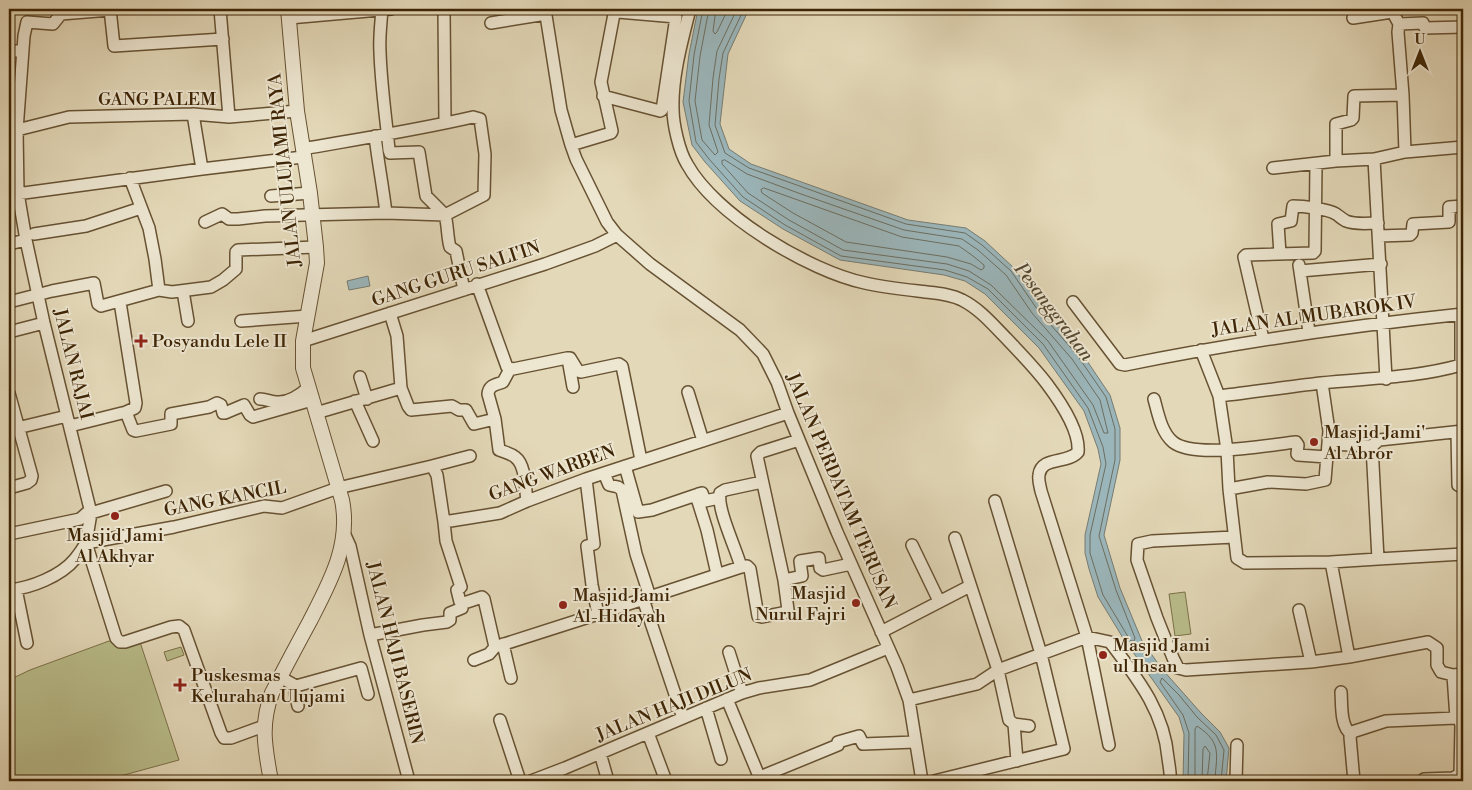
<svg xmlns="http://www.w3.org/2000/svg" width="1472" height="790" font-family="'Libre Bodoni',serif">
<style>
.green{fill:#b9bd8b;stroke:#7c7148}
.water{fill:#9bb6bb;stroke:#767c72}
.lines{fill:none;stroke-linecap:round;stroke-linejoin:round}
.shore{stroke:#6c6e60;stroke-width:1}
.minor-casing{stroke:#675232;stroke-width:14}
.tertiary-casing{stroke:#675232;stroke-width:16}
.minor{stroke:#ede6d1;stroke-width:11}
.tertiary{stroke:#ede6d1;stroke-width:14}
.poi-dot{fill:#8f2418;stroke:#ede6d1;stroke-width:2}
.labels{text-anchor:middle;dominant-baseline:central;stroke-width:4;stroke-linejoin:round;paint-order:stroke}
.street-label{font-size:18px;fill:#3e2505;stroke:#ede6d1}
.poi-label{font-size:18px;fill:#3e2505;stroke:#ede6d1;text-anchor:start}
.water-label{font-size:19px;font-style:italic;fill:#554932;stroke:#ede6d1}
</style>
<rect width="100%" height="100%" fill="#e3d8b8"/>
<filter id="stains"><feTurbulence type="fractalNoise" baseFrequency=".004" numOctaves="4"/><feColorMatrix values="0 0 0 0 .2 0 0 0 0 .09 0 0 0 0 .02 0 0 0 .5 -.17"/></filter>
<radialGradient id="worn" r=".72"><stop offset=".6" stop-color="#630" stop-opacity="0"/><stop offset="1" stop-color="#630" stop-opacity=".3"/></radialGradient>
<!-- green -->
<path class="green" d="M1185,592L1191,634L1175,636L1169,594Z
M109,641L119,646L140,642L179,760L102,781H9V680L30,670Z
M181,647L184,655L167,661L164,652Z"/>
<!-- water -->
<path class="water" d="M698,9H749L728,54L720,124L729,149L751,164L908,220L966,228L985,241L1014,268L1041,306L1081,352L1110,395L1120,428V460L1104,535L1120,588L1142,641L1162,669L1201,713L1220,732L1229,748L1226,781H1183L1184,734L1179,717L1123,638L1098,597L1089,569L1085,553V535L1101,464L1098,449L1084,411L1039,348L985,294L965,281L944,275L840,260L783,229L740,201L705,162L692,145L683,102L689,54Z
M368,276L370,286L349,290L347,281Z"/>
<g class="lines">
<!-- shore -->
<path class="shore" d="M703,9L694,55L689,101L696,142L709,159L743,197L785,225L841,256L945,270L967,277L988,289L1043,344L1088,408L1103,447L1106,464L1090,535V553L1103,595L1127,635L1131,641H1134L1135,638L1116,590L1099,536L1115,460V429L1106,397L1077,355L1037,309L1011,271L982,245L965,233L906,224L749,168L725,153L715,125L719,79L723,53L744,9
M709,9L700,56L695,101L702,140L715,155L718,152L709,125L713,78L717,51L737,9
M716,9L713,31L715,34L717,32L728,9
M725,160L747,174L801,194L904,230L962,239L978,250L1006,275L1032,313L1072,359L1100,400L1108,433H1104L1093,405L1048,341L991,285L969,271L947,264L843,250L789,220L748,193L722,164V161Z
M764,188L902,237L959,246L973,256L984,265V268L981,270L971,264L947,257L846,242L793,213L762,193L761,190Z
M1188,781L1189,733L1183,715L1160,682L1162,678L1179,695L1197,717L1216,735L1224,750L1221,781
M1195,781V729L1197,726C1223,743 1216,755 1215,781
M1202,781L1203,749L1205,746L1210,753L1207,781"/>
<defs>
<path id="minor" d="M110,9L114,46L223,39
M220,9L229,117
M444,9L445,123
M545,9L561,110L571,145L576,159L607,222L617,235L650,264L740,330L763,354L777,382L788,413L837,532L897,667L909,700L922,781
M690,9C682,41 672,76 673,109C673,124 679,151 687,164C715,215 809,271 865,283C882,287 900,289 918,291C932,293 949,293 962,300C980,309 993,325 1007,339C1021,354 1035,368 1047,384C1059,400 1080,431 1078,452C1068,464 1041,456 1039,475C1038,480 1040,486 1041,491L1087,637L1109,745
M1391,9L1399,24L1398,32L1403,95L1405,152
M110,10L61,14L53,24L27,22L24,36L17,130L18,193L26,240L44,323L91,513L86,543L116,638L120,642H125L171,627L179,626L184,630L221,733L224,738H231L264,726
M289,18L391,9
M1353,18L1392,12
M491,23L546,14
M1399,24L1423,23L1425,28L1463,27
M9,51H22
M193,114L202,169
M17,130L69,117L193,114L229,117L297,111
M375,136C378,162 383,187 386,213
M571,145L611,133L612,131L601,82L614,14L618,12L676,17L662,110L660,111L603,96
M302,149C359,139 417,130 473,117L480,119L485,154L484,195L445,215L426,196L419,152L390,153L389,150C386,118 381,85 380,52C379,38 381,23 382,9
M1374,159L1386,379
M1336,161V124L1351,120L1353,118L1354,96L1403,95
M1273,168L1336,161L1374,159L1405,152L1463,147
M130,178L149,228L155,259L159,290
M9,195L202,169L303,157
M271,196L310,193
M205,222L222,214L229,219H238L265,216L386,213L445,215C448,226 447,236 450,247L456,251L464,290
M34,234L86,226L141,208
M1379,236L1410,235L1412,233L1413,224L1449,222V207L1463,206
M9,244L26,240
M1280,254L1278,224L1291,221L1293,206C1303,206 1328,209 1336,214C1339,216 1342,219 1346,221C1356,225 1368,223 1378,223
M1299,265L1309,332
M1300,271L1381,264
M477,284L507,367L513,369L567,358
M183,291L188,321
M9,302L52,291L94,283L98,304L101,306L159,290L172,292L211,287L223,280L236,269V252L238,250L316,247
M1073,302L1120,364L1125,365C1239,342 1348,326 1463,314
M241,321L308,316
M9,332L44,323
M1263,339L1244,257L1246,255L1313,253L1315,251L1316,164
M303,341L545,264L595,246L617,235
M1201,350L1219,396L1227,450L1229,489L1237,558L1245,563L1331,562L1378,559L1372,446L1379,440L1463,431
M567,358H570L578,371L581,372L619,364L622,366L641,460
M568,359L573,387
M360,377L367,399
M401,388L408,406L411,410L452,406L459,410H466L474,424L495,419L488,394C489,385 495,385 503,382L510,369
M688,392L703,441
M9,393L32,476L31,480L27,483L9,488
M1219,396C1253,392 1287,387 1321,383C1369,378 1415,378 1461,365V314
M260,399C266,399 271,402 277,402C288,403 300,395 308,388
M1154,399C1158,413 1161,432 1173,442C1194,459 1268,445 1296,442L1298,445L1297,454L1298,455L1327,457
M355,401L373,441
M126,412L133,430L136,431L171,424V414L209,407L217,403L221,405L223,413H225L244,405L250,415L253,417L312,400
M316,413L401,388L397,336L390,313
M495,419L499,450C504,452 510,453 515,457C526,465 525,488 527,501
M70,426L126,412L135,408L136,403L120,302
M9,430L67,416
M1457,432L1458,485L1463,488
M1329,444L1372,446
M432,466L470,456
M625,466L638,512L652,510L696,495L707,530L717,574
M604,473L609,485L618,487L622,490L636,554L650,597
M586,479L594,544L587,546L592,585L598,614
M1229,489L1268,482L1306,484L1325,480L1329,431L1322,383
M698,494L702,493L705,501L719,498
M91,513L166,491
M444,522L446,541L461,587L457,590L460,602L464,603L482,597L484,599L495,647
M344,533L350,546L370,635L409,781
M9,534L80,519L89,511
M1234,537L1152,541L1138,544L1137,560L1157,618L1173,658L1178,668L1186,670L1311,662L1349,657L1428,642L1437,648V665L1441,672L1453,675L1463,674
M955,538L998,670L1009,720L1014,724L1029,726
M86,543L174,527L264,506L282,508L338,488L432,466L437,475L444,522L500,513L527,501L586,479L788,413
M912,545L939,601
M1378,559L1463,554
M1331,562L1349,657
M741,567C736,548 717,510 720,493L725,490L762,482
M784,580L757,456L761,452L799,440
M16,589L27,643
M9,590C31,588 61,576 75,559C79,554 83,548 86,543
M643,599L683,718
M1299,610L1311,662
M881,632L970,586
M370,635L423,625L447,622L450,620V613L462,608V603
M503,644L511,678
M729,652L742,693
M474,660L489,654L495,647L598,614L741,567L747,566L750,569L758,616L762,617L787,612L788,610L784,580L802,576L800,561L819,558L820,568L823,570L851,564
M280,677L296,686L361,668L368,694
M296,686L295,692L298,706
M1341,692C1342,704 1340,726 1351,734
M727,699L761,781
M909,700L977,684L998,670L1087,637L1110,642C1137,678 1164,711 1168,758C1169,766 1171,774 1170,781
M706,708L721,759
M1456,718L1460,720L1461,726L1460,774H1463
M500,720L520,781
M1014,724L1017,761
M648,733L666,781
M600,753L608,781
M760,777L838,745V742L859,736L863,744L915,742
M531,781L565,768L742,693L759,688L810,680L888,648
M934,781L1064,749L1041,654L995,501
M1236,781L1237,745
M1354,781L1350,737L1352,732L1386,721L1456,718L1453,675
M1422,781L1424,779L1453,778L1460,774"/>
<path id="tertiary" d="M271,781C265,748 260,725 272,693C284,669 297,645 310,621C330,582 351,545 342,500L303,368V341L317,263L316,247L310,193L297,111L288,9"/>
</defs>
<!-- minor casing -->
<use href="#minor" class="minor-casing"/>
<!-- tertiary casing -->
<use href="#tertiary" class="tertiary-casing"/>
<!-- minor -->
<use href="#minor" class="minor"/>
<!-- tertiary -->
<use href="#tertiary" class="tertiary"/>
</g>
<!-- markers -->
<g class="poi-dot">
<path d="M138.5 333.5h5v5h5v5h-5v5h-5v-5h-5v-5h5z"/>
<circle cx="1314" cy="442" r="5"/>
<circle cx="115" cy="516" r="5"/>
<circle cx="856" cy="603" r="5"/>
<circle cx="563" cy="605" r="5"/>
<circle cx="1103" cy="655" r="5"/>
<path d="M177.5 677.5h5v5h5v5h-5v5h-5v-5h-5v-5h5z"/>
</g>
<g class="labels">
<!-- street labels -->
<g class="street-label">
<text x="157" y="99">GANG PALEM</text>
<text transform="translate(285 170) rotate(-96)">JALAN ULUJAMI RAYA</text>
<text transform="translate(456 274) rotate(-18)">GANG GURU SALI'IN</text>
<text transform="translate(1314 316) rotate(-8)">JALAN AL MUBAROK IV</text>
<text transform="translate(73 364) rotate(76)">JALAN RAJAI</text>
<text transform="translate(552 473) rotate(-20)">GANG WARBEN</text>
<text transform="translate(841 491) rotate(67)">JALAN PERDATAM TERUSAN</text>
<text transform="translate(225 499) rotate(-11)">GANG KANCIL</text>
<text transform="translate(395 653) rotate(76)">JALAN HAJI BASERIN</text>
<text transform="translate(674 705) rotate(-22)">JALAN HAJI DILUN</text>
</g>
<!-- poi labels -->
<g class="poi-label">
<text x="152" y="341">Posyandu Lele II</text>
<text x="1324" y="432">Masjid Jami'<tspan x="1324" dy="21">Al Abror</tspan></text>
<text x="115" y="535" text-anchor="middle">Masjid Jami<tspan x="115" dy="21">Al Akhyar</tspan></text>
<text x="846" y="593" text-anchor="end">Masjid<tspan x="846" dy="21">Nurul Fajri</tspan></text>
<text x="573" y="595">Masjid Jami<tspan x="573" dy="21">Al-Hidayah</tspan></text>
<text x="1113" y="645">Masjid Jami<tspan x="1113" dy="21">ul Ihsan</tspan></text>
<text x="191" y="675">Puskesmas<tspan x="191" dy="21">Kelurahan Ulujami</tspan></text>
</g>
<!-- water labels -->
<g class="water-label">
<text transform="translate(1054 312) rotate(53)">Pesanggrahan</text>
</g>
</g>
<!-- margin -->
<rect width="1472" height="790" fill="none" stroke="#e3d8b8" stroke-width="30"/>
<rect x="10" y="10" width="1452" height="770" fill="none" stroke="#3e2505" stroke-width="2.5"/>
<rect x="15" y="15" width="1442" height="760" fill="none" stroke="#3e2505"/>
<!-- north arrow -->
<g transform="translate(1420 52)" stroke="#ede6d1" stroke-width="4" paint-order="stroke">
<path d="M0-4L9 19L0 12L-9 19Z" fill="#3e2505"/>
<text y="-8" font-size="14" font-weight="bold" text-anchor="middle" fill="#3e2505">U</text>
</g>
<rect width="100%" height="100%" filter="url(#stains)"/>
<rect width="100%" height="100%" fill="url(#worn)"/>
</svg>
